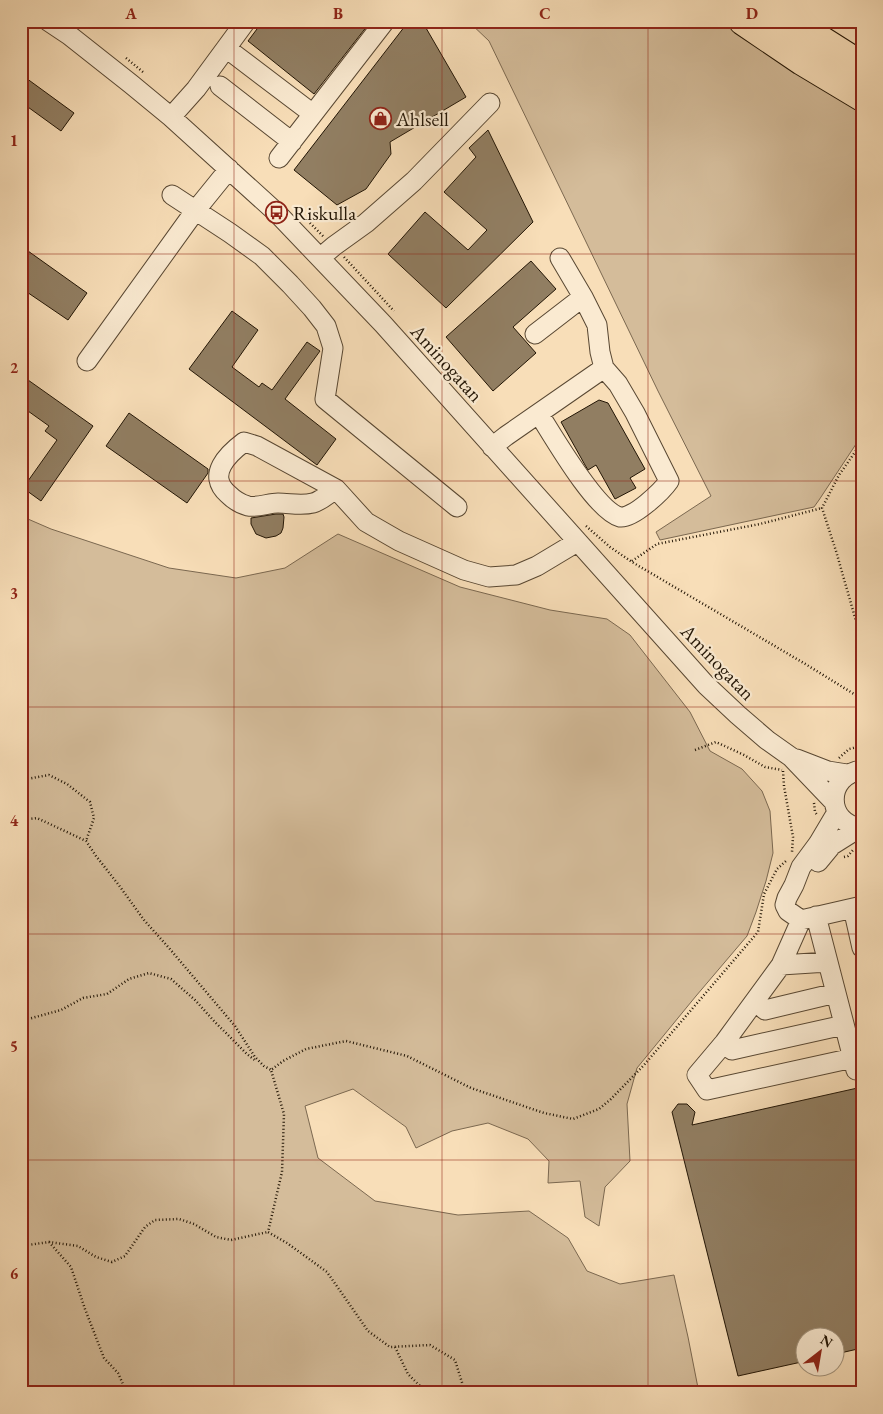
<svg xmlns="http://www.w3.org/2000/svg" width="883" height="1414" font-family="'EB Garamond',serif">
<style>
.green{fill:#d4bc9a;stroke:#7b6850}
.building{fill:#917e62;stroke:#221505}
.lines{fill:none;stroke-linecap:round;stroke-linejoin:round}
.minor-casing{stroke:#584732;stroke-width:21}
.highway-casing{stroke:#221505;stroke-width:30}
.path{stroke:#221505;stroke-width:2.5;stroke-dasharray:1 2.5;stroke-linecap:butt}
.minor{stroke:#faead1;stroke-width:19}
.highway{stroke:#f8deb8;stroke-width:28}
.grid{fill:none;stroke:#8f2418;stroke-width:1;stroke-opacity:0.55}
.labels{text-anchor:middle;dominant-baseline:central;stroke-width:4.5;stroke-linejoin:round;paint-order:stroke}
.poi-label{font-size:20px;fill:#221505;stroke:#faead1;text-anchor:start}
.street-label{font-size:20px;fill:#221505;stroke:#faead1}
.neatline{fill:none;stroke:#8f2418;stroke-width:2}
.grid-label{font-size:16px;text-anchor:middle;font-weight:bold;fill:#8f2418}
</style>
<rect width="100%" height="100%" fill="#f8deb8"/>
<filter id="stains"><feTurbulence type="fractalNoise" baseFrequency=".004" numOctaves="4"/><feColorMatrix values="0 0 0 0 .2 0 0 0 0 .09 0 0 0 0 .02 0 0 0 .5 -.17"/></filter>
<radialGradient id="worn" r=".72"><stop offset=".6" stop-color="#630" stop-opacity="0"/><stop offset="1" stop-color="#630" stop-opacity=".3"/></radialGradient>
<!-- green -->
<path class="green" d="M468,21H720L804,78L862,110V435L819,500L814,507L660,540L656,532L711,496L658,391L489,41Z
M21,516L51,529L169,568L236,578L285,568L338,534L460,587L550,610L607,619L630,635L690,712L710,751L742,769L762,791L770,811L773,853L766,881L756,912L747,936L696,996L637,1068L627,1104L630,1161L605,1187L599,1226L585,1217L580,1181L548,1183L549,1161L528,1139L488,1123L452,1131L416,1148L406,1127L353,1089L305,1106L318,1158L375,1201L458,1215L529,1211L568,1238L587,1271L620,1284L674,1275L688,1337L699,1393H21Z"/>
<!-- building -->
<path class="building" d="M263,21H371L314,94L248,41Z
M405,26L426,28L466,97L390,142L391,154L366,189L337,205L294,170Z
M26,78L74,113L61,131L21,102V85Z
M488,130L533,222L446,308L388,254L425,212L468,250L487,230L444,192L476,157L469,148Z
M21,246L87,293L68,320L21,288Z
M531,261L556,289L513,327L536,353L493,391L446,337Z
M232,311L258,330L232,367L259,387L262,383L272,390L307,342L320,351L285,399L336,439L317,465L189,369Z
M21,375L93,426L41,501L23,488L57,440L45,431L49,426L21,406Z
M599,400L608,403L645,469L630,478L636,488L615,499L596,465L588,470L585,465L561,422Z
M129,413L208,469V473L187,503L106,446Z
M276,514H283L284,517L283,528L281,533L276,536L266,538L256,534L251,524V518Z
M862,1087V1348L836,1354V1336H806V1361L738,1376L672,1112L678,1104H687L695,1112L692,1125Z"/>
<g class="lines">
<defs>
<path id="minor" d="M48,21L69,35L131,84L171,117L277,213L383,324L706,685L738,715L767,740L791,757L834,802
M226,48L313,114L385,21
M220,86L292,142
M171,117L196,89L246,21
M279,158L313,114
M172,195L230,233L262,256L290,284L312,308L326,326L333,348L325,399L457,507
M320,258L334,246L366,223L414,181L490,103
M535,334L583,297
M87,361L195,211L229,169
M539,414C553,436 596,511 620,517C633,519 662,491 669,481L635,413L618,384L604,368L600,352L597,325L583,297L560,258
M492,447L506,436L604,368
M336,489C329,493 321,501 313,503C301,506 290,503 278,503C269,503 257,508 248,506C240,504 233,499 228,494C206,475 228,454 244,442L257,446L336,489L366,522L399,541L464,570L489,577L516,575L537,566L577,542
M797,759L828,771L847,774
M862,770C825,775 825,824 862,828
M837,812L818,844L801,867L794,885L787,898L785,905L788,911L801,920L862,906
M818,862L832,845L859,828
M853,908L862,948
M816,916L856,1070L862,1069
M801,920L781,965L724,1043L697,1075L707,1090L853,1058
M781,965L828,962
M755,1001L765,1010L836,993
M724,1043L732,1050L844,1025"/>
<path id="highway" d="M743,21L802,61L862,97
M791,21L862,66"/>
</defs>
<!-- minor casing -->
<use href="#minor" class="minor-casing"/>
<!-- highway casing -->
<use href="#highway" class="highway-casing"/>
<!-- path -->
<path class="path" d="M126,58L143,72
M305,218L324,237
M344,257L394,311
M862,442L839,475L822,508L836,551L862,642
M586,526L610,547L632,562L807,665L862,699
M632,561L657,544L760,524L822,508
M695,750L716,742L744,755L765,767L782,770
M839,758L849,749L862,746
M783,771L784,786L793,837L792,852
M21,780L49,775L67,784L90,802L94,818L86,841
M814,803L815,812L818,816
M21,820L37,818L86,841L96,856L118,884L144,920L169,948L235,1026L255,1057L264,1066L271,1070
M844,857L848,856L853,850
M21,1021L61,1010L83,998L107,994L129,979L149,973L171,979L195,1000L214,1021L247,1054L256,1061
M49,1242L71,1267L85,1309L104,1358L118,1373L127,1393
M21,1246L49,1242L78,1246L96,1257L112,1262L125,1256L145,1227L155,1220L179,1219L194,1224L216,1237L231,1240L268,1232
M395,1347L408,1374L427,1393
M463,1393L464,1389L455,1360L430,1345L390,1347L368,1331L327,1272L287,1243L268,1232L282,1172L284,1114L271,1070L283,1061L306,1049L346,1041L407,1056L471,1088L544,1113L573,1119L599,1109L611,1099L644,1065L758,932L764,894L777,869L786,861"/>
<!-- minor -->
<use href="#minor" class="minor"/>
<!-- highway -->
<use href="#highway" class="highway"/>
</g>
<!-- grid -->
<path class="grid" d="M234,21V1393M442,21V1393M648,21V1393M21,254H862M21,481H862M21,707H862M21,934H862M21,1160H862"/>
<!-- icons -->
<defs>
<symbol id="shop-ring" viewBox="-11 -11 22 22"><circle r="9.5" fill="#faead1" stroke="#8f2418" stroke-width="1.5"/><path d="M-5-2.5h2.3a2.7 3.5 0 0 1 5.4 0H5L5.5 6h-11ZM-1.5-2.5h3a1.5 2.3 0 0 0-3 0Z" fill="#8f2418"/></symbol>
<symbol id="bus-ring" viewBox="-11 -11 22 22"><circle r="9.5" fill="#faead1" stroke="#8f2418" stroke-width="1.5"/><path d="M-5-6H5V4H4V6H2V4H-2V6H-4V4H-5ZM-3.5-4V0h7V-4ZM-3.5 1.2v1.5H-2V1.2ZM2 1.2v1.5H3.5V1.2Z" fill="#8f2418"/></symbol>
</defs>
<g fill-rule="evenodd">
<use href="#shop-ring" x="368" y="106" width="25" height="25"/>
<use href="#bus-ring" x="264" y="200" width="25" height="25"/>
</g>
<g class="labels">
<!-- poi labels -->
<g class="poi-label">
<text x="396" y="119">Ahlsell</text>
<text x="293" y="213">Riskulla</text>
</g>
<!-- street labels -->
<g class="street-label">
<text transform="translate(447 363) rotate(48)">Aminogatan</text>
<text transform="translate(718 662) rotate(46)">Aminogatan</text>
</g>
</g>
<!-- margin -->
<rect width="883" height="1414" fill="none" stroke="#f8deb8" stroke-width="55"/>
<!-- north arrow -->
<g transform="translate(820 1352) rotate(31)"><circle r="24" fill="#faead1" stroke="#a4957f"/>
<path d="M0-4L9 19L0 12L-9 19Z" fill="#8f2418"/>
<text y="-8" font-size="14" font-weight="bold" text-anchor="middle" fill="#221505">N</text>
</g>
<rect x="28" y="28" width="828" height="1358" class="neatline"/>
<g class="grid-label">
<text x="131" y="19">A</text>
<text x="338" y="19">B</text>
<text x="545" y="19">C</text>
<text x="752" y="19">D</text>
<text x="14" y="146">1</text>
<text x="14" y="373">2</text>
<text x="14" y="599">3</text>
<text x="14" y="826">4</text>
<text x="14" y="1052">5</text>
<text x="14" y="1279">6</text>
</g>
<rect width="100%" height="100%" filter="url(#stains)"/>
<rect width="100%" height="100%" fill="url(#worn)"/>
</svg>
